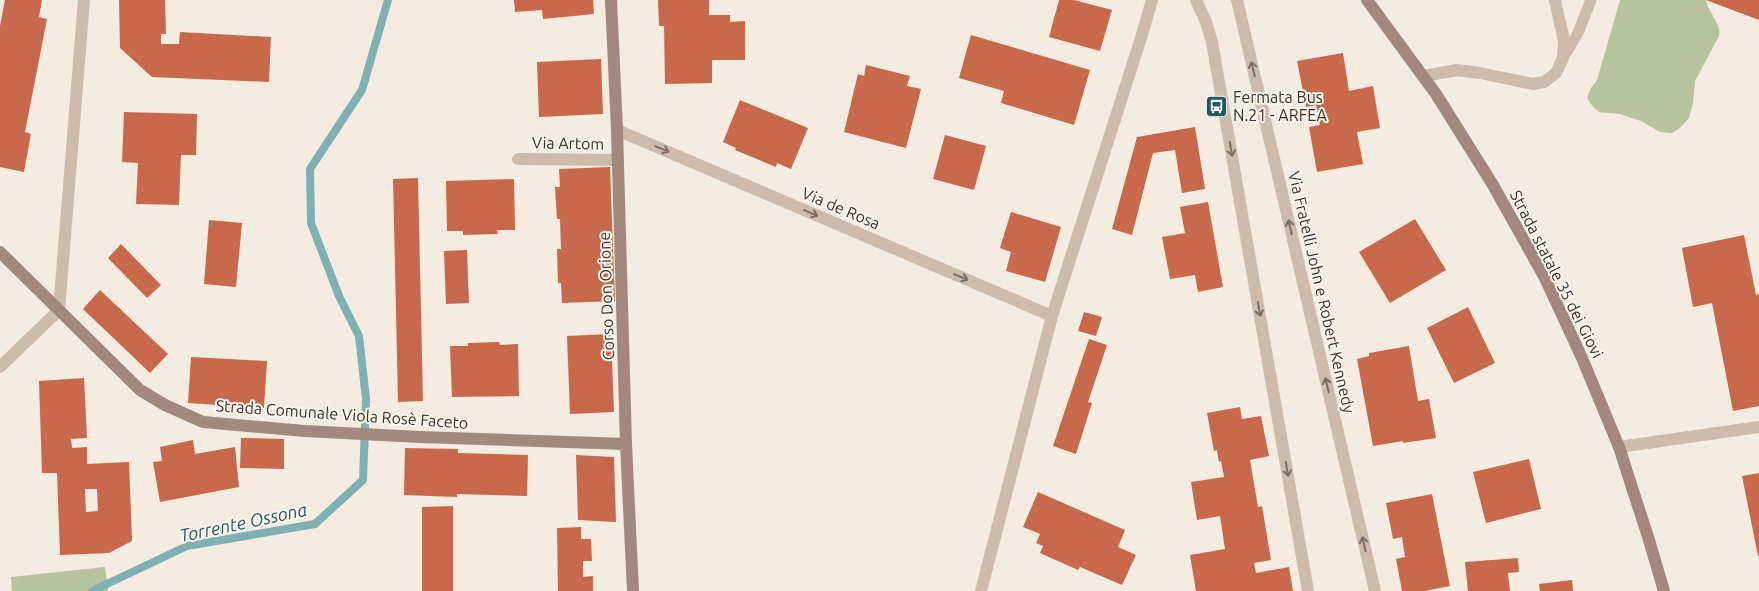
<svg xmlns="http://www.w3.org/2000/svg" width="1759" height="591" font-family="Ubuntu,sans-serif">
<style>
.green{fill:#b8c4a0}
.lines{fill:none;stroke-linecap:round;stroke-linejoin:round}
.stream{stroke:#7fb0b2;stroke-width:8}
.building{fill:#c8694b;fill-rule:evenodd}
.lane{stroke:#cdbbac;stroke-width:11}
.street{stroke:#cdbbac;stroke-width:12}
.secondary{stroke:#a18a7d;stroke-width:12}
.oneway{stroke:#7d6f65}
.labels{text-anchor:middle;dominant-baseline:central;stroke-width:4;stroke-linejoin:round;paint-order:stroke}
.poi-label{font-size:16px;fill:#3b302b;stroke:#fbf5ee;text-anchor:start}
.street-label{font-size:16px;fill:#3b302b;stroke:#fbf5ee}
.water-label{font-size:18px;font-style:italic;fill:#1f5a5e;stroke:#fbf5ee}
</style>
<rect width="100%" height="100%" fill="#f4ebe1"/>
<!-- green -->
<path class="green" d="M1620,0H1706C1707,12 1722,23 1719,36L1695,81L1693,103L1689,118L1681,127L1672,133L1660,132L1641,121L1620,114L1599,112L1593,107L1587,98L1591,88L1597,80Z
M105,567L108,591H12L11,577Z"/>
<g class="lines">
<!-- stream -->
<path class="stream" d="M92,591L187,546L315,524L363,480L366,399L359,336L339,296L311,223L310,169L362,90L388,0"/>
</g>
<!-- building -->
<path class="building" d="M5,0H42L39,17L47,19L25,132L31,134L24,172L0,167V26Z
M119,0H165L166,34H161V44H179L180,32L271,37L269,82L152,77L120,48Z
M514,0H593L594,14L543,19L542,10L515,12Z
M658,0H709V15H730V22L745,21V60H712V83L665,84L664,26H659Z
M1059,0H1074L1112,10L1100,51L1049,37Z
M1706,0H1759V20Z
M971,35L1090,70L1074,125L1001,103L1004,91L959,78Z
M1343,53L1349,91L1373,86L1380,128L1357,132L1363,164L1317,172L1309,127L1320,125L1316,105L1306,107L1297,61Z
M601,59L603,114L539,117L537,62Z
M866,65L910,76L907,86L921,89L906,148L844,132L858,74L864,76Z
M740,100L808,128L791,169L777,163L776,167L735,150L736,148L723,142Z
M124,112L197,114L196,155H181L179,205L136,204L138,163L122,162Z
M1195,127L1205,189L1182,193L1175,150L1153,153L1132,235L1112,229L1137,137Z
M945,135L986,146L974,190L933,179Z
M610,167L615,301L562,303L561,283H558L557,249H561L560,219H557L555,187H560L559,169Z
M418,178L423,401L398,402L393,179Z
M514,179L515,230H497L498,234L463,235V231H447L446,181Z
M1208,202L1223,287L1198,292L1195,275L1170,279L1162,237L1185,233L1180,207Z
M1011,212L1061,227L1045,282L1006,271L1011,252L1000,248Z
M1415,219L1446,270L1390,303L1359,252Z
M209,220L242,223L236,287L204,284Z
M1744,235L1756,295L1759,294V406L1733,411L1712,303L1693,307L1682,248Z
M121,244L161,285L147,298L108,258Z
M467,250L469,303L446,304L444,251Z
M100,290L168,354L150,373L83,309Z
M1468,307L1495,363L1454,383L1427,328Z
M1084,312L1102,317L1096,336L1078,331Z
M611,334L614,412L570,414L567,336Z
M1089,339L1107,345L1088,402L1092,403L1076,454L1053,446Z
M499,342L500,345L518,344L519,396L452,397L450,346H468V343Z
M1409,346L1418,401L1429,399L1436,438L1403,443V441L1373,446L1357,359L1369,356V353Z
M191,357L267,361L264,408L188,403Z
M84,378L87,438L71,439L72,448L87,447V464L129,462L132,541L109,553L60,555L57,473H42L39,381ZM85,489H97L98,511L86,512Z
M1240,407L1242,419L1261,416L1269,456L1250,460L1258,507L1262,506L1271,560L1254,563L1256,573L1289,567L1293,591H1196L1190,555L1225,549L1220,516L1197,520L1191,482L1224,477L1221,461L1219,462L1217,450L1214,451L1207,413Z
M241,438L284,439V469L240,468Z
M193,440L195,454L235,447L239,487L160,502L153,462L162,461L160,447Z
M405,448L458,449V453L528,455L527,496L457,494V497L404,495Z
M576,455L614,457L616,522L578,520Z
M1529,459L1541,509L1486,523L1473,472Z
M1759,473V556H1758L1742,476Z
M1038,492L1125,530L1118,547L1136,555L1122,585L1080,567L1078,570L1040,553L1043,546L1036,543L1040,534L1023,527Z
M1432,494L1450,586L1425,591H1402L1396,559L1405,557L1402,537L1393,539L1386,503Z
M453,506V591H422V507Z
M581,527V539H591L592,561H583V577L593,576V591H558L557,528Z
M1518,558L1519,572L1508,573L1510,591H1468L1465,562Z
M1572,580L1573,591H1540L1539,584Z"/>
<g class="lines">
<!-- lane -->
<path class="lane" d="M1563,58L1578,33L1591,0"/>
<!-- street -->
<path class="street" d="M1196,0L1206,22L1212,42L1308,591
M1237,0L1375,591
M1424,76L1457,70L1480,73L1533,84L1544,82L1556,73L1563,58L1564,41L1555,0
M617,130L1052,316
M518,159L618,160
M0,367L59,310L84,0
M1619,447L1759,427
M981,591L1052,316L1141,38L1152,0"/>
<!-- secondary -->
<path class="secondary" d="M611,0L617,130L626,444L633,591
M1367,0L1436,94L1493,185L1545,278L1582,358L1619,447L1649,540L1664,591
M0,252L140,390L165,405L203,422L305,431L420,437L626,444"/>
</g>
<!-- one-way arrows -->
<defs><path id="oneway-shaft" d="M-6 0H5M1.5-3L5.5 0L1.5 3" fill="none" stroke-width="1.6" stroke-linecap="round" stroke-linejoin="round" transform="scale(1.25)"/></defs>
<g class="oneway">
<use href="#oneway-shaft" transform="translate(1253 69) rotate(-103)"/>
<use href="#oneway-shaft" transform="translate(662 149) rotate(23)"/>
<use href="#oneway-shaft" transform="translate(1231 149) rotate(80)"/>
<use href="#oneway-shaft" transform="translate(811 213) rotate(23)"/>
<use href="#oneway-shaft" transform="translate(1290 227) rotate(-103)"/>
<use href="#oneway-shaft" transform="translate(961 277) rotate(23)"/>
<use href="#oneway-shaft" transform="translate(1259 309) rotate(80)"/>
<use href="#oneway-shaft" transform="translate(1327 385) rotate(-103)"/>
<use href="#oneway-shaft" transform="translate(1287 469) rotate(80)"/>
<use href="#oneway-shaft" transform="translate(1364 544) rotate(-103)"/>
</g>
<!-- icons -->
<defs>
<symbol id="bus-square" viewBox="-11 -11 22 22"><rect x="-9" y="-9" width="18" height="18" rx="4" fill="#1f5a5e" stroke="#fbf5ee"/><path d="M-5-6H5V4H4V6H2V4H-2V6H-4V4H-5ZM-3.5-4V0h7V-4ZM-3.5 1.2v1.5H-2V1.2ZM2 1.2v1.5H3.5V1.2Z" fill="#fff"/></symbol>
</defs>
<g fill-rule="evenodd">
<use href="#bus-square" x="1204" y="94" width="25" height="25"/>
</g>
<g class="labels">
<!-- poi labels -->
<g class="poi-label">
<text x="1233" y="97">Fermata Bus<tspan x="1233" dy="18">N.21 - ARFEA</tspan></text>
</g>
<!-- street labels -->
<g class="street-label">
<text transform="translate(568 143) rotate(1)">Via Artom</text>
<text transform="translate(841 208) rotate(23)">Via de Rosa</text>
<text transform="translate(1557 274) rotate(63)">Strada statale 35 dei Giovi</text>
<text transform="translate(1322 292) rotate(77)">Via Fratelli John e Robert Kennedy</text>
<text transform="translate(606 296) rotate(-92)">Corso Don Orione</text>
<text transform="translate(342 414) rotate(4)">Strada Comunale Viola Rosè Faceto</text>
</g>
<!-- water labels -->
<g class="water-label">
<text transform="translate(243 522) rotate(-12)">Torrente Ossona</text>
</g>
</g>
</svg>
